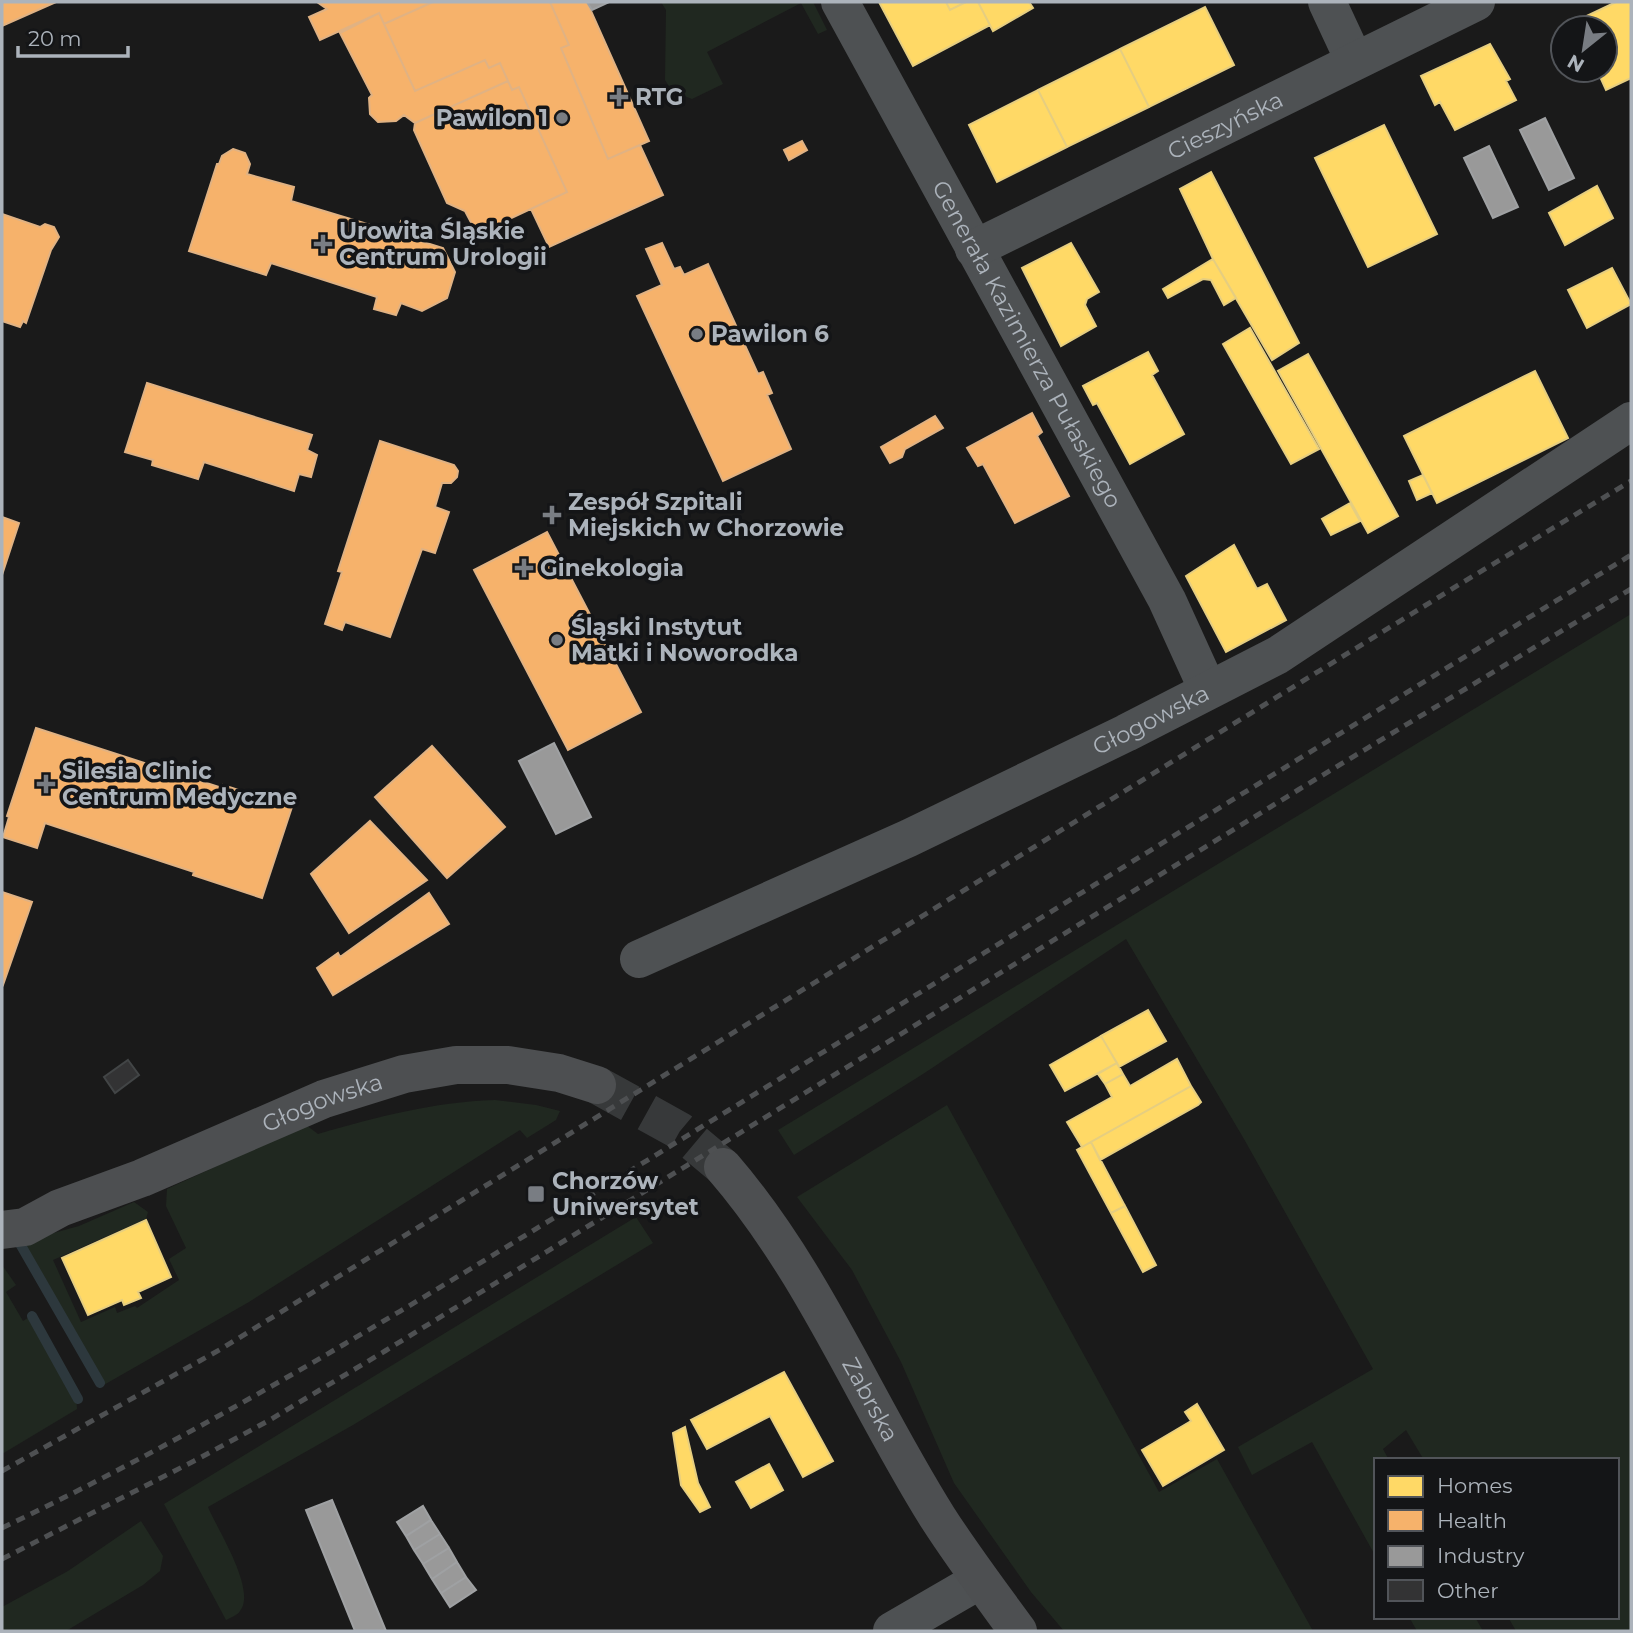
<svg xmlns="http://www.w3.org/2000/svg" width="1633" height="1633" font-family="Montserrat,sans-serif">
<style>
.green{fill:#202820}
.homes{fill:#ffd966;stroke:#e6ce80;stroke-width:2}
.health{fill:#f6b26b;stroke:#e0b283;stroke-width:2}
.industry{fill:#999;stroke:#9fa1a3;stroke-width:2}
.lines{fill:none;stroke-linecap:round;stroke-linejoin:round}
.stream{stroke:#2d383d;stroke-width:10}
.building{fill:#333334;stroke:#424546;stroke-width:2}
.secondary-tunnel{stroke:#37393a;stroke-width:38;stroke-dasharray:38 19;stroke-linecap:butt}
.street{stroke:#4e5153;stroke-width:38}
.secondary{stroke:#4d4f51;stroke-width:38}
.rail{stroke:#4e5052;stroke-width:5;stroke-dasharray:9 7;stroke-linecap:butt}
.poi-dot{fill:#797d83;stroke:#141517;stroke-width:2.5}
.labels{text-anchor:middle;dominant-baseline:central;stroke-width:7;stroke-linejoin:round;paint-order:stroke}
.poi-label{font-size:23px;font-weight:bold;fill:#acb3bb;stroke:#141517;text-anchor:start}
.street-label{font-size:23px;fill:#acb3bb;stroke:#141517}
</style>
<rect width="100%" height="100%" fill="#1a1a1a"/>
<!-- green -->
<path class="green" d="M661,2H813L827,30L818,34L801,3L707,52L723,84L692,99L672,91L665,80L666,10Z
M1631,614V1631H1516L1508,1617H1617V1460H1424L1406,1430L1383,1449L1389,1460H1376V1557L1312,1442L1252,1475L1238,1447L1373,1369L1244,1139L1126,939L923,1074L794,1155L778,1130Z
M495,1100L536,1105L560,1111L556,1120L527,1138L520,1130L249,1302L102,1386L21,1242L79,1226L134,1202L148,1212L146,1219L53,1260L81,1322L115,1307L117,1313L135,1306L137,1308L179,1280L169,1259L186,1248L166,1206L167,1189L306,1125L318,1134C377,1117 433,1102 495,1100Z
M947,1105L1159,1492L1217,1459L1313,1631H1064L1031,1592L954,1483L901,1362L852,1270L797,1197Z
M636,1217L653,1243L353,1425L208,1507C217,1529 257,1590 240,1611C238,1615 230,1618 226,1620L164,1504Z
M2,1265L16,1285L6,1292L23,1321L31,1316L76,1396L77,1409L2,1454Z
M141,1521L163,1556L160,1571L143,1585L66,1631H2V1607L68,1571Z
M1409,1617H1475L1483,1631H1417Z"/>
<!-- homes -->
<path class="homes" d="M879,2H946L950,10L966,2H978L990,25L913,66Z
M946,2H966L950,10Z
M978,2H1029L1033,8L993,31Z
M1616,2H1631V78L1606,90L1597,70H1605V28H1577L1574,22Z
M1205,7L1234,65L1149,107L1120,49Z
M1490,44L1510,79L1506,81L1516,100L1455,130L1440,102L1435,105L1421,76Z
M1120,49L1149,107L1067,147L1038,90Z
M1038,90L1067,147L997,182L969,125Z
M1384,125L1437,234L1368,267L1315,158Z
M1211,172L1299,343L1272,360L1213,259L1180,189Z
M1597,186L1613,218L1565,245L1549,213Z
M1071,243L1099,292L1087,299L1085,305L1096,326L1061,346L1022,268Z
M1213,259L1236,298L1224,305L1211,280L1203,279L1168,298L1163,289Z
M1612,268L1631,304L1587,328L1568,290Z
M1250,328L1319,449L1291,464L1223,344Z
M1148,352L1158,371L1152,375L1184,434L1130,464L1097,403L1093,405L1083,386Z
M1308,354L1398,516L1368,533L1278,371Z
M1535,371L1568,438L1437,503L1404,436Z
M1423,475L1432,493L1417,500L1409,481Z
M1350,503L1360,521L1331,535L1322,519Z
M1234,545L1257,589L1267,584L1286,620L1226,652L1186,576Z
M1148,1010L1166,1041L1119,1067L1101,1036Z
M1101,1036L1117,1063L1065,1091L1050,1065Z
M1177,1059L1191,1086L1082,1147L1067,1122L1112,1097L1105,1084L1123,1074L1130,1086Z
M1117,1063L1123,1074L1105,1084L1098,1074Z
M1191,1086L1201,1102L1198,1105L1100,1160L1091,1142Z
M1091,1142L1125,1206L1111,1213L1077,1150Z
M1125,1206L1156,1265L1143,1272L1111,1213Z
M146,1220L171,1277L138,1292L141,1298L124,1305L122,1300L88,1315L62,1258Z
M784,1372L833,1461L803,1477L770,1416L707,1449L691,1420Z
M1197,1404L1224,1450L1163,1486L1142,1450L1191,1421L1185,1412Z
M685,1427L698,1483L710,1507L700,1512L681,1485L673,1433Z
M769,1464L783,1490L751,1508L736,1482Z"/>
<!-- health -->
<path class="health" d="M2,2H56L2,26Z
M317,2H433L384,24L379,13L320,40L309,17L327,9Z
M433,2H550L569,45L561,48L608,159L640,145L663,195L549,247L531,209L567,192L519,87L512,90L500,63L489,68L485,60L415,91L384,24Z
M550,2H587L649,141L608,159L561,48L569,45Z
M379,13L415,91L485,60L489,68L500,63L508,81L415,123L404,115L396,121L378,122L370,114L369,98L372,95L340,33Z
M508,81L512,90L519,87L567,192L477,234L465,211L447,203L414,130L415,123Z
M802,141L807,150L789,160L784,150Z
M233,149L245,153L250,164L247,174L294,187L291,201L397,233L401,221L423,227L420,241L443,248L455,272L447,298L422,311L401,303L396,315L374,309L377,297L271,263L266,275L189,251L217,164H219L222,156Z
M2,214L40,227L45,224L54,227L59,237L51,250L26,323L23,321L20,327L2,321Z
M662,243L674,269L680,267L684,275L708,264L758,374L763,372L772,393L767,395L791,449L723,481L637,296L662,285L646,249Z
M147,383L312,435L307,450L317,455L311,477L299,474L294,491L204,462L198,479L152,465L153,460L125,452Z
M1032,413L1042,432L1037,436L1069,496L1015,523L983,464L978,466L967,448Z
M935,416L943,428L905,449L902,457L890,463L881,447Z
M380,441L454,465L458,471L457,477L451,483H442L435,507L449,512L435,553L422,549L390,637L345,622L342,630L325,624L342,572L338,571Z
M2,517L19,523L2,575Z
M547,532L641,712L568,750L474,570Z
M36,728L222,788L223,785L292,807L262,898L193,875L194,872L45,823L37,848L3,837L9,817L7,816Z
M432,746L505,827L447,878L375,797Z
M370,821L427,880L349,933L311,874Z
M2,892L32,902L3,985L2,984Z
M429,893L449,924L333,995L317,968L338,953L340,957Z"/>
<!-- industry -->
<path class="industry" d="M587,2H609L592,10Z
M1545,118L1574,178L1549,190L1520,130Z
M1489,146L1518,207L1493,218L1464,158Z
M554,743L591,817L556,834L519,761Z
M332,1500L386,1631H355L306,1510Z
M423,1506L431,1520L406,1536L397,1522Z
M431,1520L440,1534L414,1550L406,1536Z
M440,1534L449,1548L423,1564L414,1550Z
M449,1548L457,1562L432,1579L423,1564Z
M457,1562L466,1577L441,1593L432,1579Z
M466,1577L476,1590L450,1607L441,1593Z"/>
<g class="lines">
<!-- stream -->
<path class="stream" d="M19,1242L100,1383
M32,1316L78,1399"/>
</g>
<!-- building -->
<path class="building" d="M128,1060L139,1075L115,1093L104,1077Z"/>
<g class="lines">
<!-- secondary-tunnel -->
<path class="secondary-tunnel" d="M597,1085L680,1131L723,1167"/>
<!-- street -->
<g class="street">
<path id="s1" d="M840,2L1167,600L1208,690"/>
<path d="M1327,2L1354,60"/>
<path id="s2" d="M974,249L1476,2"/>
<path id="s3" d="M639,959L909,838L1126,733L1278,655L1631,421"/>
<path d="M892,1631L980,1580"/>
</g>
<!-- secondary -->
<g class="secondary">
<path id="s4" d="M723,1167C813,1271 865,1402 938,1518C963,1557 991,1594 1018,1631"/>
<path id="s5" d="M2,1230L25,1227L60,1208L142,1178L324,1099L404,1074L456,1065H508L559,1073L597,1085"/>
</g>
<!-- rail -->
<path class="rail" d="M2,1471L221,1349L1460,584L1631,481
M2,1528C255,1407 491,1256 729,1110C1030,925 1330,739 1631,555
M2,1559L194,1461L268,1421L385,1351L1298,790L1631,589"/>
</g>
<!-- markers -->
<g class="poi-dot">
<path d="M615.5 86.5h7v7h7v7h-7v7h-7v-7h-7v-7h7z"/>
<circle cx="562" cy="118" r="7"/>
<path d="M319.5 233.5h7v7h7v7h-7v7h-7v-7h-7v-7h7z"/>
<circle cx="697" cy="334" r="7"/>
<path d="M548.5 504.5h7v7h7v7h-7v7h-7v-7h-7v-7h7z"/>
<path d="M520.5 557.5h7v7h7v7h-7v7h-7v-7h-7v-7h7z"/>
<circle cx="557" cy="640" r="7"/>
<path d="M42.5 773.5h7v7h7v7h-7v7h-7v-7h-7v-7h7z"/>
<rect x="527" y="1185" width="18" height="18" rx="3.5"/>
</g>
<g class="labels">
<!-- poi labels -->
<g class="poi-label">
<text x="635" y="97">RTG</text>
<text x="548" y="118" text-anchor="end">Pawilon 1</text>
<text x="339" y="231">Urowita Śląskie<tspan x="339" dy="26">Centrum Urologii</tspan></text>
<text x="711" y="334">Pawilon 6</text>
<text x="568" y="502">Zespół Szpitali<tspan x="568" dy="26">Miejskich w Chorzowie</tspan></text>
<text x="540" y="568">Ginekologia</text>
<text x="571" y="627">Śląski Instytut<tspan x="571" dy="26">Matki i Noworodka</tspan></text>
<text x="62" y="771">Silesia Clinic<tspan x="62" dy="26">Centrum Medyczne</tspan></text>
<text x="552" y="1181">Chorzów<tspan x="552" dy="26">Uniwersytet</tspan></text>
</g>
<!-- street labels -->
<g class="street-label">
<text stroke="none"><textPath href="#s2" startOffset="280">Cieszyńska</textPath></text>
<text stroke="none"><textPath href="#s1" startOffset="390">Generała Kazimierza Pułaskiego</textPath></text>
<text stroke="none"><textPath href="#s3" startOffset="565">Głogowska</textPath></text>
<text stroke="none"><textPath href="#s5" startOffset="346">Głogowska</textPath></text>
<text stroke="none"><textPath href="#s4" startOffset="276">Zabrska</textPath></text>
</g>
</g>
<!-- border -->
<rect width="1633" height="1633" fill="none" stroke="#acb3bb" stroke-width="7"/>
<!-- legend -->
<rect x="1374" y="1458" width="245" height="161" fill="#141517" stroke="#515459" stroke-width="2"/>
<rect x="1388" y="1476" width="35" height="21" fill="#ffd966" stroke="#515459" stroke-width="2"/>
<text x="1437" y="1493" font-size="21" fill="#acb3bb">Homes</text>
<rect x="1388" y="1510" width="35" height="21" fill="#f6b26b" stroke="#515459" stroke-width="2"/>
<text x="1437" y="1528" font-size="21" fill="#acb3bb">Health</text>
<rect x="1388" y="1546" width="35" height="21" fill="#999999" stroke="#515459" stroke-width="2"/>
<text x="1437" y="1563" font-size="21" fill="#acb3bb">Industry</text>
<rect x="1388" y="1580" width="35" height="21" fill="#333334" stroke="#515459" stroke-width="2"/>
<text x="1437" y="1598" font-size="21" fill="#acb3bb">Other</text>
<!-- north arrow -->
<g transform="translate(1584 49) rotate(210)"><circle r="33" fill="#141517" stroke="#515459" stroke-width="2"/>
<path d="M0-5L12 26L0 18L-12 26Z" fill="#797d83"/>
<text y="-10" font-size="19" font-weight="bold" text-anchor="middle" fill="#acb3bb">N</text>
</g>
<!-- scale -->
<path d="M18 46v10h110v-10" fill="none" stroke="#acb3bb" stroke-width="3.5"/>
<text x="28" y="46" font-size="21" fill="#acb3bb" stroke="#141517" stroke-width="5" paint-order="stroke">20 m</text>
</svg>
